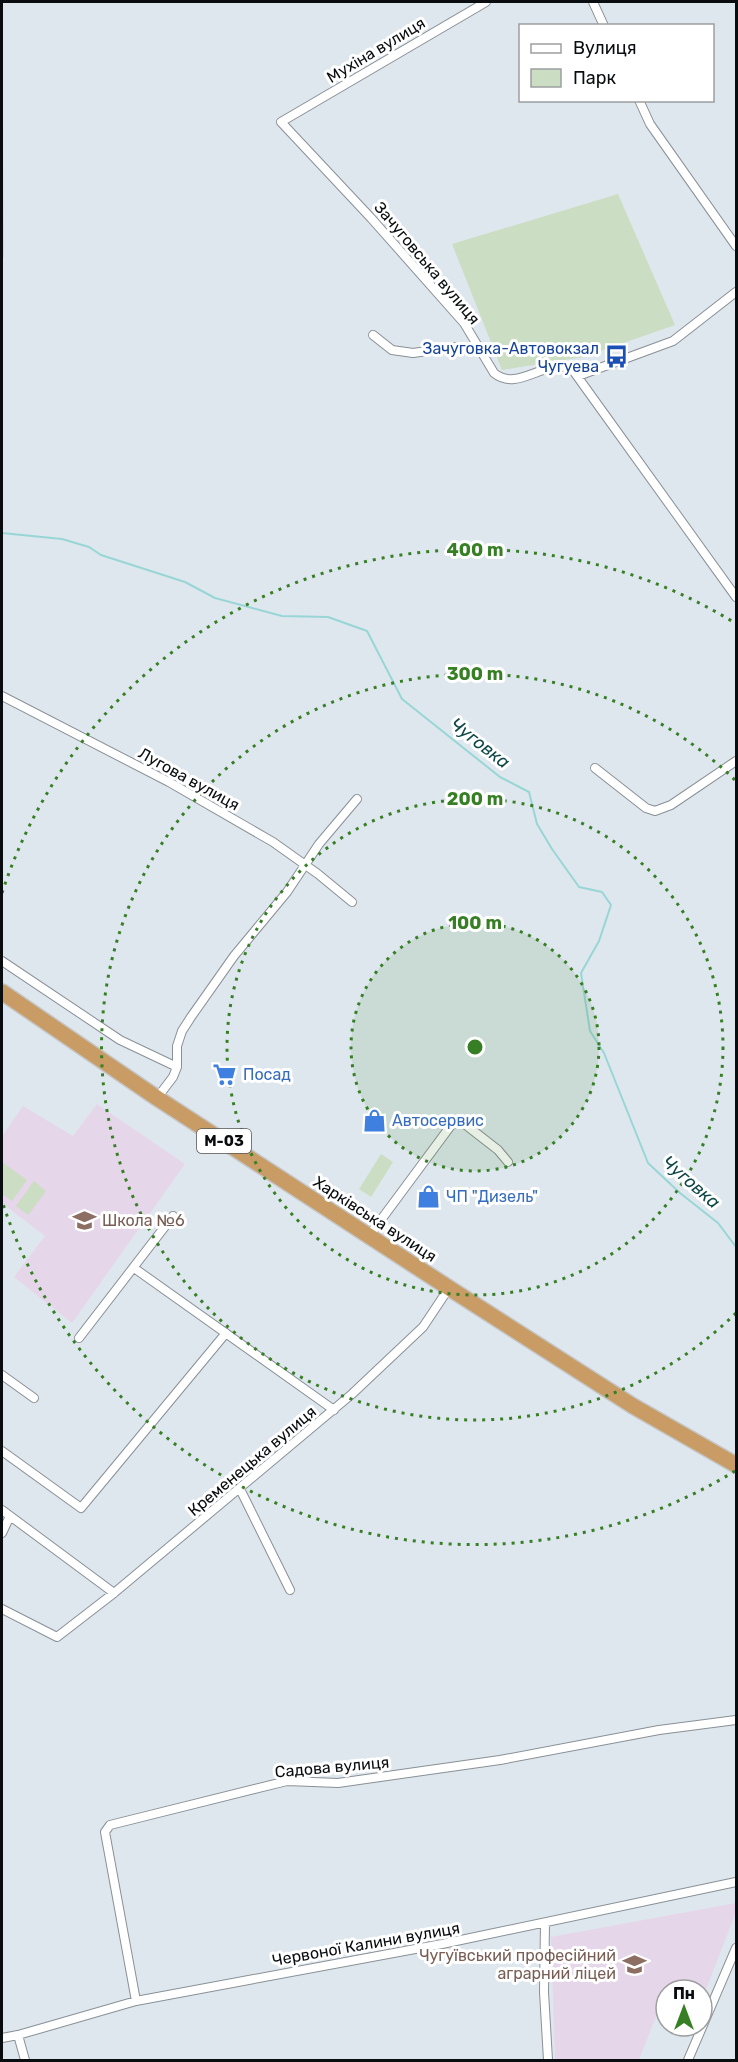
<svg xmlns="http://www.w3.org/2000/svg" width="738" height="2062" font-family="Rubik,sans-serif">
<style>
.education{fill:#e5d6e9}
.green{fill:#cbddc2}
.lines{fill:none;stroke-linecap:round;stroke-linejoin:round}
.stream{stroke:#98d6d6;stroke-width:2}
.street-casing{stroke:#899096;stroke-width:10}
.highway-casing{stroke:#c4c5c5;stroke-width:18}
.street{stroke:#fff;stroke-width:8}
.highway{stroke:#c89c64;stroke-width:15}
.ring{fill:none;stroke:#377f25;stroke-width:3;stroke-dasharray:3 6}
.labels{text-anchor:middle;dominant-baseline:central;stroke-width:6;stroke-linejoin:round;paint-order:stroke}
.shield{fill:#fff;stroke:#545657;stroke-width:1.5}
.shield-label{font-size:15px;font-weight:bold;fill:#0a0d0f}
.street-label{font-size:16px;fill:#0a0d0f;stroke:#fff}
.transit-label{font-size:16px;fill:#164399;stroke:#fff;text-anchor:end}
.shop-label{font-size:16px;fill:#366cbe;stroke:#fff;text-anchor:start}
.education-label{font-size:16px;fill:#785e54;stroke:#fff;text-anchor:start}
.water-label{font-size:18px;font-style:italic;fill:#104849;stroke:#fff}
.centre{fill:#377f25;stroke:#fff;stroke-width:3}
.ring-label{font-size:18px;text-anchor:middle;font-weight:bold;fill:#377f25;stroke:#fff;stroke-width:6;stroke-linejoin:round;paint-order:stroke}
</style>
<rect width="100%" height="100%" fill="#dfe7ee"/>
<!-- education -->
<path class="education" d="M97,1104L185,1164L72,1323L14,1277L45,1236L2,1203V1136L23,1106L73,1136Z
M736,1903V1912L702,2000V1990H666V2017L657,2014L639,2060H555L551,1937Z"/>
<!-- green -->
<path class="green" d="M2,2L4,258L2,257Z
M618,194L675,325L583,357L502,370L452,244Z
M381,1154L393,1162L371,1197L359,1189Z
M2,1162L27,1180L12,1201L2,1194Z
M34,1181L46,1191L28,1215L16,1206Z"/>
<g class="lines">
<!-- stream -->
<path class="stream" d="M2,533L62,539L89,547L101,555L185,582L215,598L282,616L328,617L367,631L402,699L500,777L529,792L537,824L552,849L579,887L602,892L611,905L599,941L581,973L590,1031L604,1053L648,1163L680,1193L718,1223L736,1247"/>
<defs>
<path id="street" d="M486,2L281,122L371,218L464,323L494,373C518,393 546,357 572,369L736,597
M593,2L604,26
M639,100L650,124L736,246
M373,335L392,350L413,353L456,347L480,350
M578,376L673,341L736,292
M2,696L169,782L273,842L318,874L352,902
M595,768L646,808L655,811L671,805L736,761
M2,961L120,1040L177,1067
M157,1098L173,1077L177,1067V1046L182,1031L191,1017L234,956L287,892L319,844L357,799
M369,1236L452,1124L462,1122L498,1150L508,1162
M134,1268L334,1410
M79,1338L173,1216
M2,1375L34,1398
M2,1451L81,1508L226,1333
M240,1489L290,1590
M2,1510L114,1593
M2,1533L10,1516
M2,1609L57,1637L114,1593L352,1394L423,1327L449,1288
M545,1923L544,1992L548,2060
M136,2001L105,1832L110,1825L287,1781L338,1783L500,1760L659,1730L736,1720
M18,2035L25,2060
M2,2038L18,2035L136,2001L442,1944L736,1882
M688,2060L736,1948"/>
<path id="highway" d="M2,992L157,1098L449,1288L633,1406L736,1465"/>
</defs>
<!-- street casing -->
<use href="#street" class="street-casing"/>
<!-- highway casing -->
<use href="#highway" class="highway-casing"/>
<!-- street -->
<use href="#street" class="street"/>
<!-- highway -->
<use href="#highway" class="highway"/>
</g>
<!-- distance rings -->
<circle cx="475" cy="1047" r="124" fill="#377f25" fill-opacity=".12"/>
<g class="ring">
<circle cx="475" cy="1047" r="124"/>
<circle cx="475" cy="1047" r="248"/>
<path d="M736 1313A373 373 0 1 1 736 781"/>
<path d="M735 1471A497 497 0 0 1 2 1201M2 893A497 497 0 0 1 735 623"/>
</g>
<!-- icons -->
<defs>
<symbol id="bus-bare" viewBox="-9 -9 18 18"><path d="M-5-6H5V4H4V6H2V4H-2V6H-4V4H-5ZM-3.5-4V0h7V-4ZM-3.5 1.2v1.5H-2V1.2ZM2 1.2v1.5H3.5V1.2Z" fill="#1a4fb4" stroke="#fff" stroke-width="2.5" paint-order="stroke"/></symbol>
<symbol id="supermarket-bare" viewBox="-9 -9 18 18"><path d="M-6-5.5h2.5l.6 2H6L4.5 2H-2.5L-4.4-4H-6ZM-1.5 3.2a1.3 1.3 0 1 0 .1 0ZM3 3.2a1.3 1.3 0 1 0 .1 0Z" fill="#3f7fe0" stroke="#fff" stroke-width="2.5" paint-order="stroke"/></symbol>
<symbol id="shop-bare" viewBox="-9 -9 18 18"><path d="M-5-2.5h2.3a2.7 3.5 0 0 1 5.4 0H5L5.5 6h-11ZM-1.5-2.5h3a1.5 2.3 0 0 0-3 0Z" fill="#3f7fe0" stroke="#fff" stroke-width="2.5" paint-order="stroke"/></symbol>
<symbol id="school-bare" viewBox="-9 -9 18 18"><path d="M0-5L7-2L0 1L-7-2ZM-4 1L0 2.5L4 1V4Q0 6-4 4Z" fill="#8d6e63" stroke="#fff" stroke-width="2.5" paint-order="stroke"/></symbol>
</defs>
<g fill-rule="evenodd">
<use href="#bus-bare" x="600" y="340" width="33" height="33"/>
<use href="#supermarket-bare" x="208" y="1058" width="33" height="33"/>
<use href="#shop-bare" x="358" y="1104" width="33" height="33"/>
<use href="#shop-bare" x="412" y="1180" width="33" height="33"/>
<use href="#school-bare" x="68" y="1204" width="33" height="33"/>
<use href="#school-bare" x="618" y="1948" width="33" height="33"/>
</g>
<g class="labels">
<!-- shield labels -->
<rect class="shield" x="197" y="1129" width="54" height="24" rx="4.5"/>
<g class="shield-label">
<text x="224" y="1141">М-03</text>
</g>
<!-- street labels -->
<g class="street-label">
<text transform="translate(376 50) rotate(-31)">Мухіна вулиця</text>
<text transform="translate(427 263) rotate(50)">Зачуговська вулиця</text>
<text transform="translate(189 779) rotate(29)">Лугова вулиця</text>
<text transform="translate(375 1219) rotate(33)">Харківська вулиця</text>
<text transform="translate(252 1461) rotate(-40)">Кременецька вулиця</text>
<text transform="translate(332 1767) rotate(-5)">Садова вулиця</text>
<text transform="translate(366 1944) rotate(-10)">Червоної Калини вулиця</text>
</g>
<!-- transit labels -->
<g class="transit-label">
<text x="599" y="348">Зачуговка-Автовокзал<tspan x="599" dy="18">Чугуева</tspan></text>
</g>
<!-- shop labels -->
<g class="shop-label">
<text x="243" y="1074">Посад</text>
<text x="392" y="1120">Автосервис</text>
<text x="446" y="1196">ЧП "Дизель"</text>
</g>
<!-- education labels -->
<g class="education-label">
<text x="102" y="1220">Школа №6</text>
<text x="616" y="1955" text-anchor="end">Чугуївський професійний<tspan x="616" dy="18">аграрний ліцей</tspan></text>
</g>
<!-- water labels -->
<g class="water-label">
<text transform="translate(480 743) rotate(38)">Чуговка</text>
<text transform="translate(691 1182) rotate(41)">Чуговка</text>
</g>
</g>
<circle cx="475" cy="1047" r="9" class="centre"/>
<g class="ring-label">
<text x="475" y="556">400 m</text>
<text x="475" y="680">300 m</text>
<text x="475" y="805">200 m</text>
<text x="475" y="929">100 m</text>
</g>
<!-- border -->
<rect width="738" height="2062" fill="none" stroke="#0a0d0f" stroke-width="6"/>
<!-- legend -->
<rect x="519" y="24" width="195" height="78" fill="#ffffff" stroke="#9d9e9f" stroke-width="1.5"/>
<rect x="531" y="44" width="30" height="9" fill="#ffffff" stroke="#9d9e9f" stroke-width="1.5"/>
<text x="573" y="54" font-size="18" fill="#0a0d0f">Вулиця</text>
<rect x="531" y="69" width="30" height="18" fill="#cbddc2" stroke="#9d9e9f" stroke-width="1.5"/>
<text x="573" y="84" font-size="18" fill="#0a0d0f">Парк</text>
<!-- north arrow -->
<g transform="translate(684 2008)"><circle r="28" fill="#ffffff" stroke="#9d9e9f" stroke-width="1.5"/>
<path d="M0-4.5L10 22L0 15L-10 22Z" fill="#377f25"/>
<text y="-9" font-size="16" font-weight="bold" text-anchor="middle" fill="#0a0d0f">Пн</text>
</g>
</svg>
